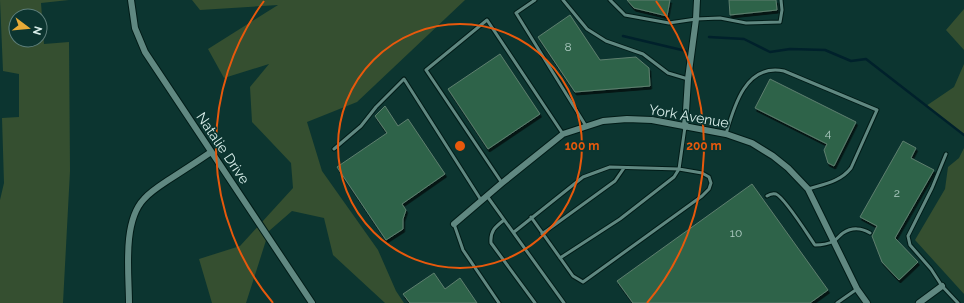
<svg xmlns="http://www.w3.org/2000/svg" width="964" height="303" font-family="Raleway,sans-serif">
<style>
.green{fill:#354f30;fill-rule:evenodd}
.lines{fill:none;stroke-linecap:round;stroke-linejoin:round}
.stream{stroke:#00212b;stroke-width:2.5}
.building{fill:#2e634a;stroke:#5e7f6e;filter:url(#shadow)}
.lane-casing{stroke:#001b17;stroke-width:5}
.street-casing{stroke:#001b17;stroke-width:8}
.lane{stroke:#608881;stroke-width:3}
.street{stroke:#608881;stroke-width:6}
.ring{fill:none;stroke:#e8590c;stroke-width:2}
.labels{text-anchor:middle;dominant-baseline:central;stroke-width:3.5;stroke-linejoin:round;paint-order:stroke}
.number-label{font-size:12px;fill:#afccc3}
.street-label{font-size:14px;fill:#daefeb;stroke:#0c3530}
.centre{fill:#e8590c;stroke:#0c3530;stroke-width:2}
.ring-label{font-size:12px;text-anchor:middle;font-weight:bold;fill:#e8590c;stroke:#0c3530;stroke-width:3.5;stroke-linejoin:round;paint-order:stroke}
</style>
<defs>
<filter id="shadow"><feDropShadow dx="1.5" dy="3" stdDeviation="0" flood-color="#0009"/></filter>
</defs>
<rect width="100%" height="100%" fill="#0c3530"/>
<!-- green -->
<path class="green" d="M0,0H69L41,3L44,44L69,42L70,171L63,303H0V200L4,183L2,118L19,117V74L3,71ZM16,16H40V40H16Z
M192,0H465L357,102L307,122L322,171L378,250L396,291L404,303H385L333,255L324,218L292,211L269,231L246,303H212L199,259L240,246L293,188L291,163L252,122L250,87L269,64L224,78L208,49L278,5L200,10Z
M964,9V50L946,30Z
M964,64V136L926,106L954,87Z
M964,148V294L915,240L945,189L948,167L959,158Z"/>
<g class="lines">
<!-- stream -->
<path class="stream" d="M623,36L686,51
M709,37L744,39L770,52L790,49L825,50L851,61L866,59L964,135"/>
</g>
<!-- building -->
<path class="building" d="M627,0H670L667,16L634,8Z
M729,0H776L777,10L730,15Z
M570,15L600,60L636,57L649,68L650,86L575,92L538,37Z
M500,54L540,114L488,149L448,89Z
M770,79L856,122L834,166L828,163L824,150L827,144L755,108Z
M385,106L398,126L408,119L445,174L402,204L406,210L403,219V229L386,240L337,167L387,133L375,116Z
M903,141L916,148L911,158L934,170L895,238L918,262L899,280L882,262L872,236L877,226L860,217Z
M752,184L828,290L810,303H633L617,281Z
M434,273L445,289L460,278L477,303H410L403,294Z"/>
<g class="lines">
<defs>
<path id="lane" d="M535,0L516,13L586,126
M563,0L587,29L606,41L643,54L668,73L688,79
M610,0L625,15L669,23L696,19L720,18L746,23L780,22L782,10L781,0
M726,134C734,106 746,63 784,71L877,110L851,168C840,182 824,184 808,189
M334,149L361,126L376,107L404,79L481,200
M946,154L932,188L908,236L910,245L931,269L942,286L958,303
M502,183L426,70L487,20L563,134
M487,196L564,303
M767,196C770,194 772,193 776,194C785,198 808,235 815,245C821,245 828,244 834,241C837,239 840,235 843,233C852,227 862,228 870,233
M504,220C495,227 490,231 491,243L535,303
M454,224L463,250L499,303
M514,232L583,177L610,167L679,169L702,173L709,177L711,183L709,189L702,196L583,282L573,276L531,217
M542,234L615,181L624,168
M560,258L620,219L674,177L679,169L685,127
M837,303L857,289"/>
<path id="street" d="M131,0L135,28L145,52L312,303
M685,127L688,79L696,19L697,0
M454,224L502,183L563,134L603,121L627,119L652,120L726,134L752,143L773,156L788,168L808,189L857,289L867,303
M129,303C129,274 122,222 144,199C151,191 161,185 170,179C184,170 198,161 211,152
M919,303L942,286"/>
</defs>
<!-- lane casing -->
<use href="#lane" class="lane-casing"/>
<!-- street casing -->
<use href="#street" class="street-casing"/>
<!-- lane -->
<use href="#lane" class="lane"/>
<!-- street -->
<use href="#street" class="street"/>
</g>
<!-- distance rings -->
<g class="ring">
<circle cx="460" cy="146" r="122"/>
<path d="M273 303A244 244 0 0 1 264 1M656 1A244 244 0 0 1 647 303"/>
</g>
<g class="labels">
<!-- number labels -->
<g class="number-label">
<text x="568" y="47">8</text>
<text x="828" y="133">4</text>
<text x="897" y="193">2</text>
<text x="736" y="233">10</text>
</g>
<!-- street labels -->
<g class="street-label">
<text transform="translate(689 116) rotate(10)">York Avenue</text>
<text transform="translate(223 148) rotate(56)">Natalie Drive</text>
</g>
</g>
<circle cx="460" cy="146" r="6" class="centre"/>
<g class="ring-label">
<text x="582" y="150">100 m</text>
<text x="704" y="150">200 m</text>
</g>
<!-- north arrow -->
<g transform="translate(28 28) rotate(106)"><circle r="19" fill="#0c3530" stroke="#5e7f7b"/>
<path d="M0-3L7 15L0 10L-7 15Z" fill="#e8ab37"/>
<text y="-6" font-size="11" font-weight="bold" text-anchor="middle" fill="#daefeb">N</text>
</g>
</svg>
